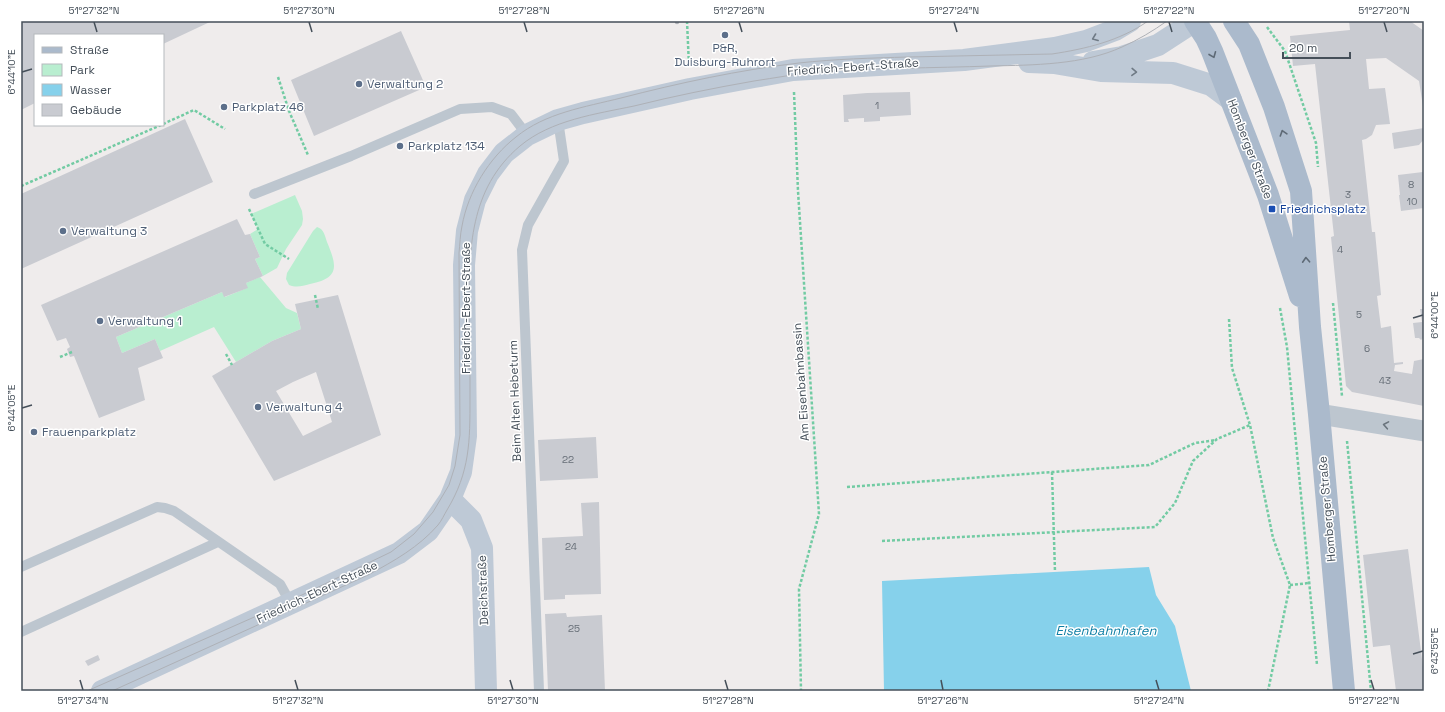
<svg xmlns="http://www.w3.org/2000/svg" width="1445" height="712" font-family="'Space Grotesk',sans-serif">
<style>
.green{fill:#b9eed0}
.water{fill:#86d1eb}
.building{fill:#c9cbd1;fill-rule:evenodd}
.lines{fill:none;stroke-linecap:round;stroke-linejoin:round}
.path{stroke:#72cba3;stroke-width:2.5;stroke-dasharray:3 2;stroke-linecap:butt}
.lane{stroke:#bdc6cf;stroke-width:10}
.street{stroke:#bdc6cf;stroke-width:21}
.secondary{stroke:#bec9d6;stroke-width:22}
.primary{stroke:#abbacc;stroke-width:22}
.tram{stroke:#aeb1b7;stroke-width:1}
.rail-casing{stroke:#aeb1b7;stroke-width:4.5}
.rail{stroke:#fff;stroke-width:3;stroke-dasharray:9;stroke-linecap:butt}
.oneway{stroke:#6f7a85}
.oneway2{stroke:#5e6a76}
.oneway3{stroke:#69737c}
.ticks{fill:none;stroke:#454f59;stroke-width:1.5}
.service-dot{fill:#5c6f8a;stroke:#fff;stroke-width:1.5}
.transit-dot{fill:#1a4fb4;stroke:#fff;stroke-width:1.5}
.labels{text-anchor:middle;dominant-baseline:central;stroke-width:3;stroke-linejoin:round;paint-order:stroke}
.number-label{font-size:10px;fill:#666e77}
.service-label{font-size:12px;fill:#4e5e75;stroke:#fff;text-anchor:start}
.street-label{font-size:12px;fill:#454f59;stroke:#fff}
.transit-label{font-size:12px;fill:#164399;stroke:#fff;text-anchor:start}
.water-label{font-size:13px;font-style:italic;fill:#0d7ea4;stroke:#fff}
.neatline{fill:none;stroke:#454f59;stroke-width:1.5}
.ticks-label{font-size:10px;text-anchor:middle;fill:#454f59}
</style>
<rect width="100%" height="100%" fill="#efecec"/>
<!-- green -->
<path class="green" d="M295,195L302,211L303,219L302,225L286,249L277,268L263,276L255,259L260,257L250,234L258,229L251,214Z
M317,227C324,229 325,236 327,242C337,266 340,278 310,284C302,286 297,288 289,285L286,279L287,273L313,231Z
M260,277L286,308L297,313L301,329L272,341L236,362L214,327L160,351L155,339L122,353L116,337L222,292L225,297L247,288L246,283Z"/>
<!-- water -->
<path class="water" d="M1149,567L1156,595L1175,626L1191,691H884L882,581Z"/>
<!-- building -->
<path class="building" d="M21,21H212L163,44V35H35V103L21,110Z
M1349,21H1410L1424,31V113L1419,81L1386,58L1366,59L1369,89L1385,88L1390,124L1376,125L1372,135L1366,139L1362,140L1372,232H1375L1381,295L1377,296L1381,328L1391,326L1394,363L1403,362V364L1395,365L1394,371L1412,374L1414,361L1424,359V406L1352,392L1346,386L1331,237L1334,236L1315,64L1293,66L1290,36L1350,30Z
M401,31L426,87L314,136L291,80Z
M910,92L911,115L880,117V121L864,122V118L848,119L849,122H844L843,95L867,93Z
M185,119L213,182L21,269V194Z
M1424,128V139L1419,145L1394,149L1392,133Z
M1423,172L1424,208L1401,211L1399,195H1400L1398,175Z
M237,219L245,235L250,234L260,257L255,259L263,276L246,283L248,288L224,297L222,292L116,337L122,353L155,339L163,358L138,368L145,400L99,418L74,356L70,357L67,349L70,347L66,338L57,341L41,305Z
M338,295L381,435L274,481L212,376L272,341L301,329L295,304ZM316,372L332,422L303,436L276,391L293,382Z
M1420,309H1424V337L1421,340L1419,338H1415L1413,323L1422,322Z
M596,437L598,478L540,481L538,440Z
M599,502L601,594L565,595V599L544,600L542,538L583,536L581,503Z
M1408,549L1424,675V691H1396L1390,645L1373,647L1363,555Z
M566,613L567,617L602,615L605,691H548L545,614Z
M98,655L100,660L88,666L85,661Z"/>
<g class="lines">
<!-- path -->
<path class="path" d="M687,21L689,66
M1267,27L1285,51L1316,143L1318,167
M278,77L289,111L308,155
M794,92L798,191L819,514L799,589L801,691
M163,124L194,110L225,129
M21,186L161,125
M249,209L265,244L289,259
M315,295L318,309
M1333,303L1342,396
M1280,308L1287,347L1317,665
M1229,319L1232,368L1250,425L1273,538L1290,585L1268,691
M226,354L232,365
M60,357L72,352
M1347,441L1371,691
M1052,472L1055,572
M847,487L1149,465L1195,443L1216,440
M882,541L1155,527L1175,503L1193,461L1217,439L1250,425
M1290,585L1309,583"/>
<!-- lane -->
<path class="lane" d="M254,194L351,156L460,109L492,107L511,114L527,135
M21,567L157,507L165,508L174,511L280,584L291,604
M21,632L218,542
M539,691L522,250L528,225L564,161L558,120"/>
<!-- street -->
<path class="street" d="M1319,414L1424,431"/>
<!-- secondary -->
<path class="secondary" d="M1029,62L1054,63L1101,71L1173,73L1211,85L1231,100
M1093,62L1122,57L1158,45L1195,21
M450,499L471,520L482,548L486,691
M102,691L399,553L428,531L450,499L461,472L466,436L464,265L467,231L475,200L488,174L504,153L527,135L558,120L583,113L690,89L754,77L793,70L964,60L1055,48L1086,41L1115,30L1130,21"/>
<!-- primary -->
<path class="primary" d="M1195,21L1206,38L1212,51L1268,195L1300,296
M1234,21L1249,44L1274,107L1301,191L1310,327L1319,414L1344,691"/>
<!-- tram -->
<path class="tram" d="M87,691L277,607L391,552L414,534L433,512L449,485L455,466L460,435L459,253C460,244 460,235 462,226C468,192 489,158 516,137C545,113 585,107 621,98C679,83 739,70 799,63C835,59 872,58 908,57C956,56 1004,55 1052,54C1085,49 1120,41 1148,21
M112,691L368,575C394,561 419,547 438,525C442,520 444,515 447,510C470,472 470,441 470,398C470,369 470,340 469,311C469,250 469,189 520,146C551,120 596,114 634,106C674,96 714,88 754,81C774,78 796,74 817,72C874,68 933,68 991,66C1033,65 1083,65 1122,47C1138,40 1153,31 1167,21"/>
<defs>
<path id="rail" d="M677,21V22"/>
</defs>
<!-- rail casing -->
<use href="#rail" class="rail-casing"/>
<!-- rail -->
<use href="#rail" class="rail"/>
</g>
<!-- one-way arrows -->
<defs><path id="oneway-chevron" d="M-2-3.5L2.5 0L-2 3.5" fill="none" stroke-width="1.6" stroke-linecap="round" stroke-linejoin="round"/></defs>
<g class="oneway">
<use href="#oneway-chevron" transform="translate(1095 38) rotate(159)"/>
<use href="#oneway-chevron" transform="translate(1134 72) rotate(2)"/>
</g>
<g class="oneway2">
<use href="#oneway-chevron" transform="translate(1213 55) rotate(68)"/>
<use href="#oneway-chevron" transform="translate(1283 133) rotate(-108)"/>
<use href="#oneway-chevron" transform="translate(1306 260) rotate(-93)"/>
</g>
<use class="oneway3" href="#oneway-chevron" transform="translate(1386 425) rotate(-170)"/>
<!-- ticks -->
<path class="ticks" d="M94,22L97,32M309,22L312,32M524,22L527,32M739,22L742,32M954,22L957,32M1169,22L1172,32M1384,22L1387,32M22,72L32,69M1413,318L1423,315M22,408L32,405M1413,654L1423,651M80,680L83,690M295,680L298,690M510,680L513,690M725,680L728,690M941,680L943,690M1156,680L1159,690M1371,680L1374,690"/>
<!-- markers -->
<g class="service-dot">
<circle cx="725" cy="35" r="4"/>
<circle cx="359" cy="84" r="4"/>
<circle cx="224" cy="107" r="4"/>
<circle cx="400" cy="146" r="4"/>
<circle cx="63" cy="231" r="4"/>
<circle cx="100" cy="321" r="4"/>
<circle cx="258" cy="407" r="4"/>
<circle cx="34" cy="432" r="4"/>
</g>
<rect class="transit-dot" x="1268" y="205" width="8" height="8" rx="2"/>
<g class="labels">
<!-- number labels -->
<g class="number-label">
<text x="877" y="105">1</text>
<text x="1411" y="184">8</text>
<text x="1348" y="194">3</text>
<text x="1412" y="201">10</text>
<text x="1340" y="249">4</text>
<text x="1359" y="314">5</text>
<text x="1367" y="348">6</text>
<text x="1385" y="380">43</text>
<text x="568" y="459">22</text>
<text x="571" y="546">24</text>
<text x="574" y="628">25</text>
</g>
<!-- service labels -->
<g class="service-label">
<text x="725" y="48" text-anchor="middle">P&amp;R,<tspan x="725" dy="14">Duisburg-Ruhrort</tspan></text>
<text x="367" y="84">Verwaltung 2</text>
<text x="232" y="107">Parkplatz 46</text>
<text x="408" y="146">Parkplatz 134</text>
<text x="71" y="231">Verwaltung 3</text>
<text x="108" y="321">Verwaltung 1</text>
<text x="266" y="407">Verwaltung 4</text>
<text x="42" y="432">Frauenparkplatz</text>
</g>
<!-- street labels -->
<g class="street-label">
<text transform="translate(853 67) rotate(-4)">Friedrich-Ebert-Straße</text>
<text transform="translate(1250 149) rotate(69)">Homberger Straße</text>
<text transform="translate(466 308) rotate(-90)">Friedrich-Ebert-Straße</text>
<text transform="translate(801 382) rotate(-94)">Am Eisenbahnbassin</text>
<text transform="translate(515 401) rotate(-92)">Beim Alten Hebeturm</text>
<text transform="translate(1327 509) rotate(-95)">Homberger Straße</text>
<text transform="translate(483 590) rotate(-92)">Deichstraße</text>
<text transform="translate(317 592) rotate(-25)">Friedrich-Ebert-Straße</text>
</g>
<!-- transit labels -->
<g class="transit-label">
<text x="1280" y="209">Friedrichsplatz</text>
</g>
<!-- water labels -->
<g class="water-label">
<text x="1106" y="630">Eisenbahnhafen</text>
</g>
</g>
<!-- border -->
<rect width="1445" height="712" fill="none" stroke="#ffffff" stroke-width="44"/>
<!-- legend -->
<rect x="34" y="34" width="130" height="92" fill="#ffffff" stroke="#b5b9bd"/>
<rect x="42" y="47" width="20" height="6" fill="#abbacc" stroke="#b5b9bd"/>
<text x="70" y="54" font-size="12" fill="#454f59">Straße</text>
<rect x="42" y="64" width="20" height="12" fill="#b9eed0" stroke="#b5b9bd"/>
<text x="70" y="74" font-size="12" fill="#454f59">Park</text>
<rect x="42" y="84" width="20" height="12" fill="#86d1eb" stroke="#b5b9bd"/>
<text x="70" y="94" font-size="12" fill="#454f59">Wasser</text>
<rect x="42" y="104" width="20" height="12" fill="#c9cbd1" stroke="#b5b9bd"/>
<text x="70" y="114" font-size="12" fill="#454f59">Gebäude</text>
<!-- scale -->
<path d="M1283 52v6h67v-6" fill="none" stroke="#454f59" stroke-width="2"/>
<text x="1289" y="52" font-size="12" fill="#454f59" stroke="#ffffff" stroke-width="3" paint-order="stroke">20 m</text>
<rect x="22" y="22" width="1401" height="668" class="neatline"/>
<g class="ticks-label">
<text x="94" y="14">51°27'32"N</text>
<text x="309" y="14">51°27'30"N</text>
<text x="524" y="14">51°27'28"N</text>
<text x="739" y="14">51°27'26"N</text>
<text x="954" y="14">51°27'24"N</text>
<text x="1169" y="14">51°27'22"N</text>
<text x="1384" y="14">51°27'20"N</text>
<text transform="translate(11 72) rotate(-90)" y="4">6°44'10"E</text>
<text transform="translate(1434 315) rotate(-90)" y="4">6°44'00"E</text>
<text transform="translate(11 408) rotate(-90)" y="4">6°44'05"E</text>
<text transform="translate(1434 651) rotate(-90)" y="4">6°43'55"E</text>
<text x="83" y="704">51°27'34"N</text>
<text x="298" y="704">51°27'32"N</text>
<text x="513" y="704">51°27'30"N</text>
<text x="728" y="704">51°27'28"N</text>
<text x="943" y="704">51°27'26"N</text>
<text x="1159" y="704">51°27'24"N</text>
<text x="1374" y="704">51°27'22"N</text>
</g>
</svg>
